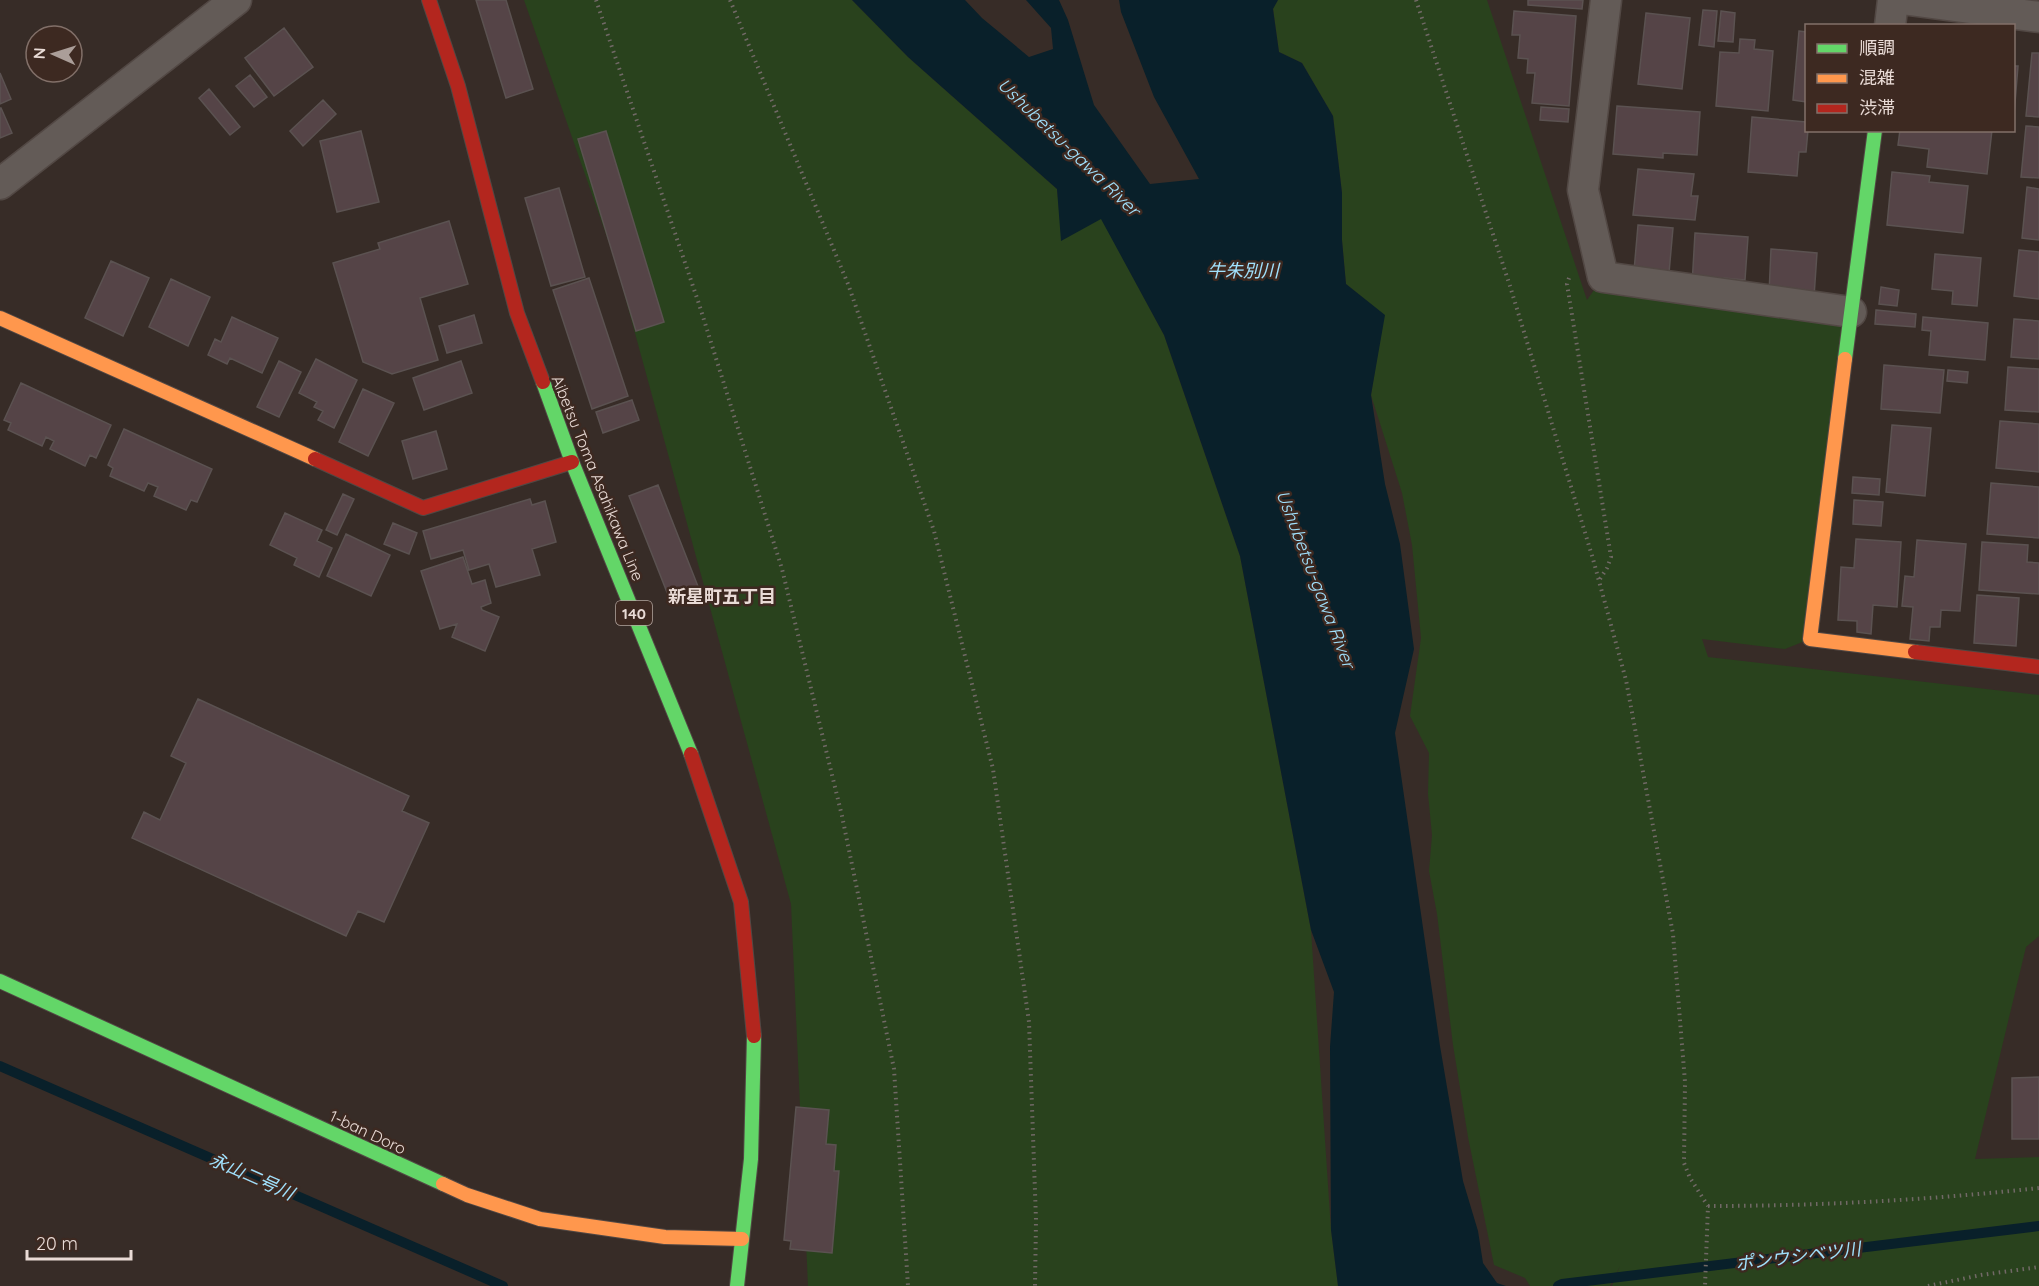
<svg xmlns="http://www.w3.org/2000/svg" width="2039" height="1286" font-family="Quicksand,'Noto Sans JP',sans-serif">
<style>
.green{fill:#29421d}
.water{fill:#09202a}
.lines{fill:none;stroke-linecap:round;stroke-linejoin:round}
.stream{stroke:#09202a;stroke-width:10}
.building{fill:#554447;stroke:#5b5251;stroke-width:1.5}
.street-casing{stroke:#524844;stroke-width:33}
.fast-casing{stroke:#524844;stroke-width:16}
.slow-casing{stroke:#524844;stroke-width:16}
.jam-casing{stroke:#524844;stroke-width:16}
.path{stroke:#716966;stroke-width:4;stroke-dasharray:1.5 4.5;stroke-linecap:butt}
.street{stroke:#635b57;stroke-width:30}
.fast{stroke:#63d668;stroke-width:14}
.slow{stroke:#ff974d;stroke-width:14}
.jam{stroke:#b3261e;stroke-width:14}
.labels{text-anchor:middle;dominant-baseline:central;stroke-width:5;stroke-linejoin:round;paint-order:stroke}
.shield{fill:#3d2921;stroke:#b5a6a0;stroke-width:1.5}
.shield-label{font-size:15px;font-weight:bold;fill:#e9dbd6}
.street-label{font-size:16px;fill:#e9dbd6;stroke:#3d2921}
.water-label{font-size:18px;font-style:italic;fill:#a0e1fd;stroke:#3d2921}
.neighbourhood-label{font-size:18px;font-weight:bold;fill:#e9dbd6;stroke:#3d2921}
</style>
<rect width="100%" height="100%" fill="#372c27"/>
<!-- green -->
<path class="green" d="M524,0H852L908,57L1057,189L1062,240L1101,218L1164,335L1240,556L1311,930L1331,1230L1338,1286H808L791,904L615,260Z
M1278,0H1487L1587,300L1603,277L1851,312L1810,639L1785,649L1702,639L1708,657L2039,695V936L2026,947L1975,1159L2039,1157V1286H1612L1620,1266L1610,1286H1530L1525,1278L1494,1265L1468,1137L1453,1045L1437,914L1429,871L1432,835L1428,794L1429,753L1410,716L1421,638L1412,545L1402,493L1371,395L1384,315L1346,284L1342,240V193L1333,116L1302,63L1279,52L1273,8Z"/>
<!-- water -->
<path class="water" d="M852,0H965L982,18L1029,57L1053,49L1051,28L1026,0H1059L1068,20L1094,105L1150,184L1199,179L1154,97L1121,12L1119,0H1278L1273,9L1279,52L1302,63L1333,116L1342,193V240L1346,284L1385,315L1371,395L1385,484L1400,544L1414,649L1395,733L1440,1046L1463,1181L1478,1231L1483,1263L1497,1283L1506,1286H1338L1331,1230L1330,1047L1334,992L1311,930L1240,556L1164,335L1101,219L1061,241L1057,189L908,57Z"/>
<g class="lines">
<!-- stream -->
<path class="stream" d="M0,1066L503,1286
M1558,1286L1562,1284L2039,1226"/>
</g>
<!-- building -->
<path class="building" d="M476,0H506L533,89L506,98Z
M1528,0H1583L1582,9L1528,5Z
M1703,10L1717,11L1714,47L1699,45Z
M1514,11L1576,16L1569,106L1532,103L1535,73H1527L1528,59L1518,58L1520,35H1512Z
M1721,11L1735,13L1733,42L1718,41Z
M1646,13L1690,18L1682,89L1638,84Z
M284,28L313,67L274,96L245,58Z
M1799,31L1806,32V102L1793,100Z
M1740,39L1755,40L1754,49L1773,51L1768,111L1716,106L1720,52L1739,53Z
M2032,53H2039V117L2026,116Z
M2014,66H2018L2014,115Z
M0,73L11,99L0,104Z
M250,75L267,97L254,107L236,86Z
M209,89L240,127L230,135L199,98Z
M323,100L336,114L303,146L290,131Z
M1617,106L1700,112L1697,155L1663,153V158L1613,154Z
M1541,107L1569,109L1568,122L1540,120Z
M0,108H1L12,133L0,138Z
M1752,117L1806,122L1808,130L1806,152H1799L1797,176L1748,172Z
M2026,126L2039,127V178L2021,177Z
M1900,130H1992L1987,174L1927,167L1929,149L1898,145Z
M361,131L379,202L337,212L320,141Z
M606,131L664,322L636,331L578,139Z
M1638,169L1694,174L1691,196H1698L1695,220L1633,215Z
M1892,172L1930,176L1929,182L1968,186L1963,233L1887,225Z
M2027,187L2039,189V240L2022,238Z
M559,188L585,277L551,286L525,198Z
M449,221L468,284L420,298L438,360L392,374L363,362L333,263L380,249L378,243Z
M1638,225L1673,228L1669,273L1634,271Z
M1695,233L1748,237L1745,280L1724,278L1723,287L1692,285Z
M1771,249L1817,253L1814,297L1769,294Z
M2019,250L2039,252V299L2014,296Z
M1935,254L1981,258L1977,306L1952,304L1953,291L1932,289Z
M111,261L149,278L123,336L85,318Z
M589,278L628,396L592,409L553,290Z
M171,279L210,297L188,346L149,327Z
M1881,287L1899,290L1897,306L1879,304Z
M1876,310L1916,314L1915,327L1875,324Z
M474,315L482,343L447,353L439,326Z
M232,317L278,338L262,373L230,358L227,364L208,355L215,339L221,342Z
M1923,317L1988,323L1985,360L1929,355L1931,331L1922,330Z
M2014,319L2039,321V359L2011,357Z
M316,359L357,380L334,428L318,420L323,411L314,407L317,402L299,393Z
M279,361L301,372L279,417L257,407Z
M461,361L472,393L424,410L413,378Z
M1884,365L1944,370L1940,413L1881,409Z
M2008,367L2039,369V412L2005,410Z
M1948,370L1968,372L1967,383L1947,381Z
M21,383L111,425L96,458L90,455L85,466L50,449L54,441L46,437L42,446L8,430L11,423L4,420Z
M363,389L394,403L368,456L339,442Z
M632,400L639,420L603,433L596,412Z
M2000,421L2039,424V472L1996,468Z
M1892,425L1931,428L1925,496L1886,492Z
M124,429L212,469L197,502L191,500L186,510L154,496L158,487L148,483L144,491L110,476L113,468L108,465Z
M436,431L447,469L413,479L402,441Z
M1853,477L1880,479L1879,495L1852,493Z
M1991,483L2039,487V538L1987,534Z
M658,485L701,594L672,605L629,496Z
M343,494L354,499L337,535L326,530Z
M530,499L532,505L545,501L556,542L532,549L540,575L496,587L489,564L469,570L463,550L431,559L423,531Z
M1854,500L1883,502L1881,526L1853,524Z
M285,513L322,530L317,541L332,548L319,577L294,565L297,558L270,545Z
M393,523L417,533L409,554L384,544Z
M346,534L390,555L371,596L327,576Z
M1856,539L1901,542L1897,607L1873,605L1871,634L1857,632V621L1838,620L1841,567L1854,568Z
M1917,540L1966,544L1960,611L1941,610L1940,627H1930L1929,641L1910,639L1913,607L1902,606L1905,576L1914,577Z
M1982,542L2028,545L2027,562L2039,563V594L1979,590Z
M463,557L472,584L485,580L491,603L481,607L482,610L499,617L485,651L452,637L457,624L440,629L421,571Z
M1977,595L2019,598L2016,646L1974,643Z
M198,699L409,796L402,811L429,823L384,922L358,911L346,936L132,838L144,812L160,820L186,763L171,756Z
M2039,1077V1139H2012V1078Z
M796,1107L829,1110L826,1144L836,1145L834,1171H839L832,1253L790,1249L791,1241L784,1240Z"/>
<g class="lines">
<defs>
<path id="street" d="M1606,0L1583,190L1603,277L1851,312
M1909,0L2039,17
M1890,26L1893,0
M0,184L236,0"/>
<path id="fast" d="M1845,359L1875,130
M543,382L572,462L691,754
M0,981L443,1184
M737,1286L751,1159L754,1036"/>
<path id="slow" d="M0,318L315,459
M1845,359L1810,639L1915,652
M443,1184L467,1195L540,1219L665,1237L742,1239"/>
<path id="jam" d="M429,0L458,86L517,313L543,382
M315,459L423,508L572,462
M1915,652L2039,667
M691,754L741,902L754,1036"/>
</defs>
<!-- street casing -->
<use href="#street" class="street-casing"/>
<!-- fast casing -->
<use href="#fast" class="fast-casing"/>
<!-- slow casing -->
<use href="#slow" class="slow-casing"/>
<!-- jam casing -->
<use href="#jam" class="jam-casing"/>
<!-- path -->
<path class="path" d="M596,0L699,304L782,569L842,816L894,1069L908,1286
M730,0L848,284L934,531L993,769L1029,1022L1036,1220L1035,1286
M1416,0L1510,286L1593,559L1626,680L1673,934L1685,1082L1684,1163L1690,1178L1708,1206L1705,1286
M1569,278L1567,284L1611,557L1607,568L1600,579
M1708,1206C1819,1206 1929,1200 2039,1188
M1928,1286L1981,1275L2039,1267"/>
<!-- street -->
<use href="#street" class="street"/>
<!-- fast -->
<use href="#fast" class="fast"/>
<!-- slow -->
<use href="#slow" class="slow"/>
<!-- jam -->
<use href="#jam" class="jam"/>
</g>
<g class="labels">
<!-- shield labels -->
<rect class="shield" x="616" y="601" width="36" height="24" rx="4.5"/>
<g class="shield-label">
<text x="634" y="613">140</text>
</g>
<!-- street labels -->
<g class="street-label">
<text transform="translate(598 478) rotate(68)">Aibetsu Toma Asahikawa Line</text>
<text transform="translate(368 1132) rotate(25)">1-ban Doro</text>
</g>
<!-- water labels -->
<g class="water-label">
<text transform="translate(1069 147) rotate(44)">Ushubetsu-gawa River</text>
<text x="1243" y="270">牛朱別川</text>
<text transform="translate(1316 579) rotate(69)">Ushubetsu-gawa River</text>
<text transform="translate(252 1176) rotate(24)">永山二号川</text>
<text transform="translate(1798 1256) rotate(-7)">ポンウシベツ川</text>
</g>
<!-- neighbourhood labels -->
<g class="neighbourhood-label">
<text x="722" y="596">新星町五丁目</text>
</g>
</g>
<!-- legend -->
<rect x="1805" y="24" width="210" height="108" fill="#3d2921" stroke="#827069" stroke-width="1.5"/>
<rect x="1817" y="44" width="30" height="9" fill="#63d668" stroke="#827069" stroke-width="1.5"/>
<text x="1859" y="54" font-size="18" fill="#e9dbd6">順調</text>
<rect x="1817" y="74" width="30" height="9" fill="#ff974d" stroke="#827069" stroke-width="1.5"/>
<text x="1859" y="84" font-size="18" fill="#e9dbd6">混雑</text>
<rect x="1817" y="104" width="30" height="9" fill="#b3261e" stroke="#827069" stroke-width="1.5"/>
<text x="1859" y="114" font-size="18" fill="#e9dbd6">渋滞</text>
<!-- north arrow -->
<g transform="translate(54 54) rotate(273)"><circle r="28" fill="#3d2921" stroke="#827069" stroke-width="1.5"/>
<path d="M0-4.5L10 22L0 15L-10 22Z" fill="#ab9e99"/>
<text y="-9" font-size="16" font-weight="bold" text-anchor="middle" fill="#e9dbd6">N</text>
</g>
<!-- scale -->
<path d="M27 1250v9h104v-9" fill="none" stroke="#e9dbd6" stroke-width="3"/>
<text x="36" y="1250" font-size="18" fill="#e9dbd6" stroke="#3d2921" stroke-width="4.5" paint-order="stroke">20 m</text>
</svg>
